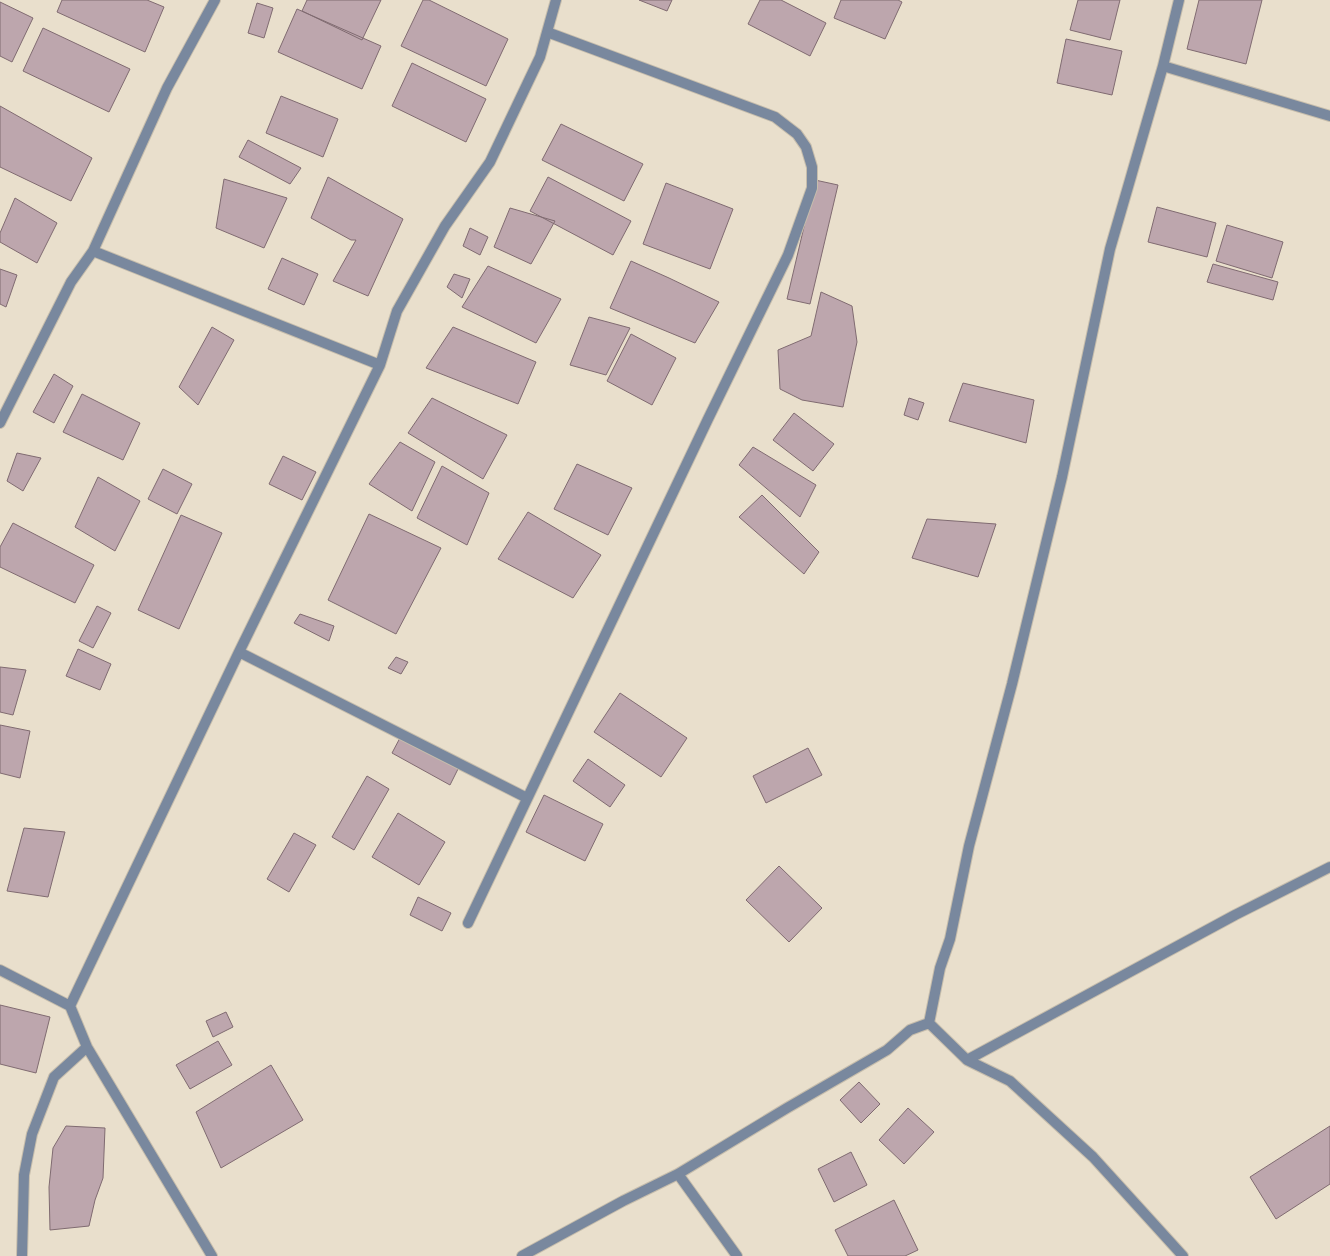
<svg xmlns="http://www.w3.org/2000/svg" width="1330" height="1256" font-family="'Source Serif 4',serif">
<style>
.building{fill:#bda6ad;stroke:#806b71}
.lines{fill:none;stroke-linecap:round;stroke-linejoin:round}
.minor-casing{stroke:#c6bdac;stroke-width:12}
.minor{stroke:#79889e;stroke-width:10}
</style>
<rect width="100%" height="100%" fill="#e9dfcc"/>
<!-- building -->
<path class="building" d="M62,0H147L164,7L145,52L57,12Z
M307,0H381L362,40L302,11Z
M423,0H429L508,39L486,86L401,46Z
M639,0H672L667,11Z
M760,0H781L826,23L810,56L748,24Z
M841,0H898L902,2L885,39L834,18Z
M1078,0H1120L1110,40L1070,30Z
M1199,0H1262L1246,64L1187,49Z
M0,2L33,18L12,62L0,56Z
M257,3L273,8L264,38L248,33Z
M297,9L381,46L362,89L278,52Z
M43,28L130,69L109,112L23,71Z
M1066,39L1122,51L1112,95L1057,83Z
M412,63L486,99L466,142L392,106Z
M281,96L338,119L323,157L266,133Z
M0,106L92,158L71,201L0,167Z
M561,124L643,164L624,201L542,160Z
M248,140L301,168L290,184L239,157Z
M328,177L403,219L368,296L333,281L356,240H351L311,218Z
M548,177L631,221L613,255L530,211Z
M224,179L287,198L264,248L216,228Z
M815,180L838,185L810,304L787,299Z
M666,183L733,209L710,269L643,244Z
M15,198L57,223L37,263L0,242V233Z
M1157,207L1216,223L1207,257L1148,242Z
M510,208L555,221L531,264L494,247Z
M1227,225L1283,242L1272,278L1216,261Z
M470,228L488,237L480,255L463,246Z
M282,258L318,274L304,305L268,289Z
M631,261L669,278L719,302L695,343L610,308Z
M1213,264L1278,282L1273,300L1207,282Z
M488,266L561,299L536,343L462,307Z
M0,269L17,275L6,307L0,304Z
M454,274L470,279L462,298L447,287Z
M821,292L852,306L857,342L843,407L802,400L780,389L778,350L811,336Z
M589,317L630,328L606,375L570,365Z
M212,327L234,340L198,405L179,387Z
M453,327L536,362L518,404L426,368Z
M631,334L676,358L652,405L607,381Z
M54,374L73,386L54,423L33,412Z
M963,383L1034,400L1026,443L949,421Z
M82,394L140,423L123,460L63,432Z
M432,398L507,435L483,479L408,433Z
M909,398L924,403L918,420L904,415Z
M794,413L834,444L813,471L773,440Z
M400,442L435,462L412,511L369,484Z
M753,447L816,485L800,517L739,465Z
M17,453L41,458L23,491L7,481Z
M283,456L316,472L302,500L269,484Z
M577,464L632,488L608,535L554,509Z
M442,466L489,493L467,545L417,518Z
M163,469L192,484L177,514L148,499Z
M98,477L140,501L115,551L75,527Z
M762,495L819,552L804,574L739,517Z
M528,512L601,555L573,598L498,559Z
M369,514L441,548L396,634L328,600Z
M181,515L222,533L179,629L138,610Z
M927,519L996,524L978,577L912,558Z
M13,523L94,565L75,603L0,567V547Z
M97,606L111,613L93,648L79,641Z
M300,614L334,626L329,641L294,623Z
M78,649L111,664L100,690L66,676Z
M396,657L408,662L401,674L388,668Z
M0,667L26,670L13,715L0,712Z
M620,693L687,738L661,777L594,732Z
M0,725L30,731L20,778L0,773Z
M401,736L459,767L450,785L392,753Z
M808,748L822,775L766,803L753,776Z
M588,759L625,785L610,807L573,781Z
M367,776L389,789L354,850L332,837Z
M544,795L603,824L585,861L526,832Z
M398,813L445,842L419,885L372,857Z
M24,828L65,832L48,897L7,891Z
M294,833L316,845L289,892L267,879Z
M779,866L822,908L789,942L746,900Z
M418,897L451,913L442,931L410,915Z
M0,1005L50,1017L36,1073L0,1064Z
M226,1012L233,1027L213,1037L206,1021Z
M218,1041L232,1065L190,1089L176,1065Z
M271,1065L303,1120L221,1168L196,1112Z
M859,1082L880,1104L861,1123L840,1100Z
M908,1108L934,1132L904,1164L879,1140Z
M66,1126L105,1128L103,1178L95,1200L89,1226L50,1230L49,1187L53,1148Z
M1330,1126V1184L1276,1219L1250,1177Z
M851,1152L867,1185L834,1202L818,1169Z
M894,1200L918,1250L905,1256H848L835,1230Z"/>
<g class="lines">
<defs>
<path id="minor" d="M1163,66L1330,116
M93,251L380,365
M0,423L71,282L93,251L167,88L215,0
M239,652L527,798
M468,923L708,419L788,255L812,188V167L806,147L797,134L775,117L547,32
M0,970L70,1006L87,1047L212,1256
M70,1006L239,652L380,365L397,311L445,226L490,162L540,57L556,0
M929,1023L940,968L950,939L969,846L1012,684L1062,477L1110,249L1163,66L1179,0
M929,1023L967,1060L1010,1081L1093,1157L1183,1256
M967,1060L1235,915L1330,867
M678,1174L737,1256
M22,1256L24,1175L32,1134L54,1077L87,1047
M522,1256L623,1201L678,1174L787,1108L887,1050L910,1030L929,1023"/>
</defs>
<!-- minor casing -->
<use href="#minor" class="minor-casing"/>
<!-- minor -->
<use href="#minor" class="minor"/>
</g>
</svg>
